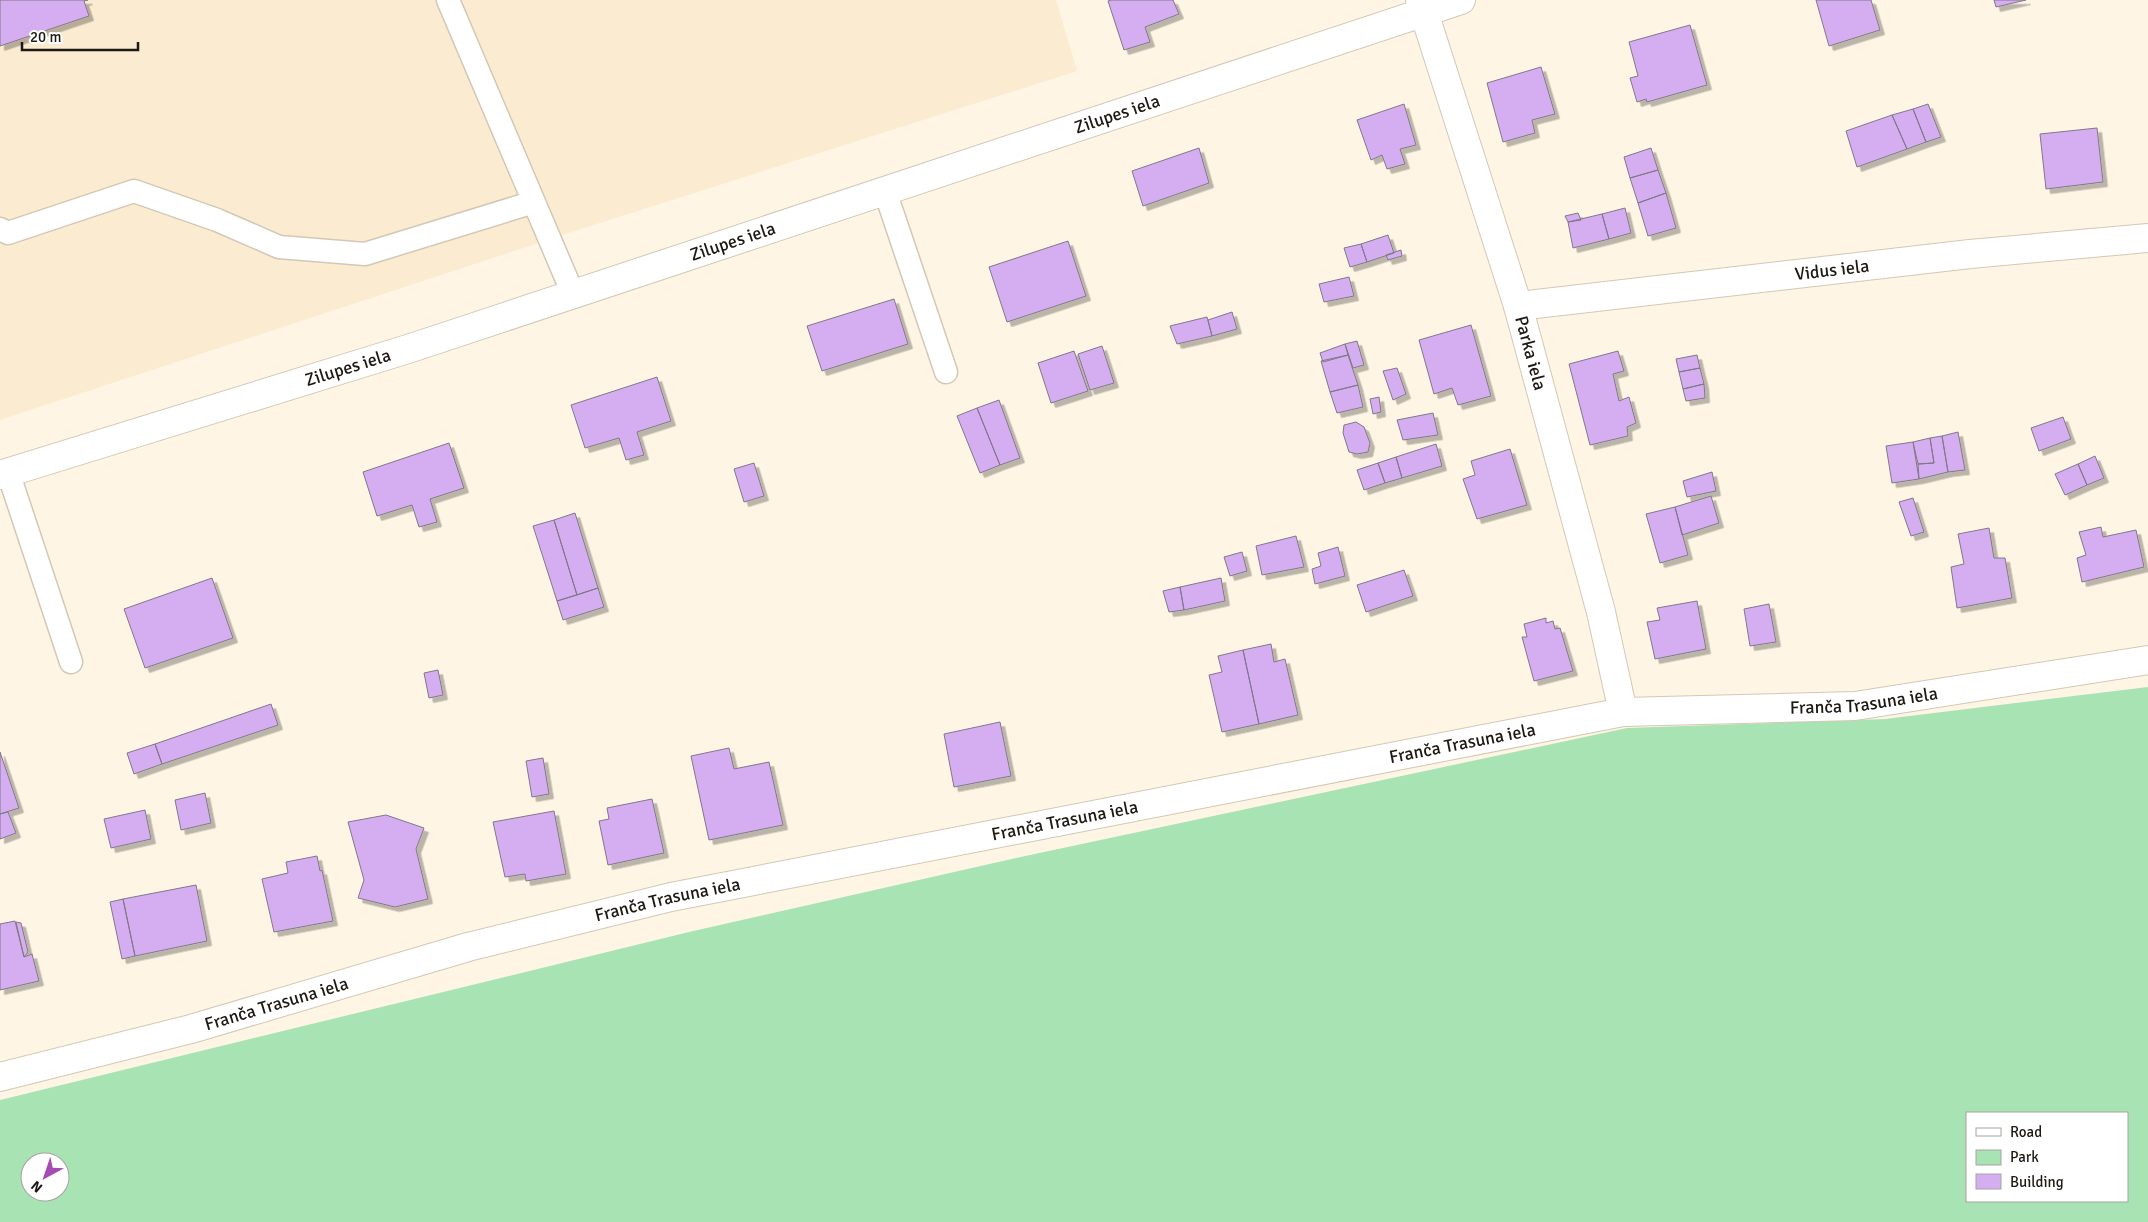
<svg xmlns="http://www.w3.org/2000/svg" width="2148" height="1222" font-family="Signika,sans-serif">
<style>
.built{fill:#fbebd0}
.green{fill:#a8e3b3;fill-rule:evenodd}
.building{fill:#d4aef0;stroke:#817788;filter:url(#shadow)}
.lines{fill:none;stroke-linecap:round;stroke-linejoin:round}
.lane-casing{stroke:#d3c8b5;stroke-width:25}
.street-casing{stroke:#d3c8b5;stroke-width:30}
.secondary-casing{stroke:#d3c8b5;stroke-width:30}
.lane{stroke:#fff;stroke-width:22}
.street{stroke:#fff;stroke-width:28}
.secondary{stroke:#fff;stroke-width:28}
.labels{text-anchor:middle;dominant-baseline:central;stroke-width:4;stroke-linejoin:round;paint-order:stroke}
.street-label{font-size:18px;fill:#1d1812;stroke:#fff}
</style>
<defs>
<filter id="shadow"><feDropShadow dx="4.5" dy="4.5" stdDeviation="0" flood-color="#0004"/></filter>
</defs>
<rect width="100%" height="100%" fill="#fff5e5"/>
<!-- built -->
<path class="built" d="M0,0H1056L1077,71L578,230L0,420Z"/>
<!-- green -->
<path class="green" d="M2148,687V1222H0V1100L689,932L1016,858L1627,728L1885,719ZM1967,1113H2127V1201H1967ZM30,1162H60V1192H30Z"/>
<!-- building -->
<path class="building" d="M0,0H88L84,1L89,16L0,46Z
M1111,0H1173L1179,14L1145,27L1150,42L1124,50L1108,1Z
M1816,0H1871L1880,30L1829,46Z
M1994,0H2026L1996,7Z
M1690,25L1707,85L1647,102L1646,99L1637,102L1630,78L1638,76L1629,42Z
M1541,67L1555,114L1532,120L1535,133L1503,142L1487,83Z
M1404,104L1416,145L1400,149L1405,164L1387,169L1382,155L1371,160L1357,120Z
M1928,104L1941,137L1926,142L1913,109Z
M1913,109L1926,142L1907,149L1892,115Z
M1892,115L1907,149L1857,167L1846,131Z
M2097,128L2103,182L2046,189L2040,134Z
M1199,148L1209,183L1143,206L1132,171Z
M1651,148L1658,170L1630,178L1624,157Z
M1658,170L1666,193L1638,203L1630,178Z
M1666,193L1676,228L1648,236L1638,203Z
M1625,208L1631,233L1609,239L1602,214Z
M1578,213L1581,220L1568,222L1565,216Z
M1602,214L1609,239L1573,248L1568,222Z
M1388,235L1394,253L1367,262L1361,244Z
M1068,241L1086,296L1007,322L989,267Z
M1361,244L1367,262L1350,267L1344,248Z
M1401,250L1402,256L1388,260L1386,255Z
M1349,277L1354,296L1324,302L1319,284Z
M894,299L908,344L822,371L807,326Z
M1232,312L1237,329L1212,336L1208,320Z
M1207,317L1212,336L1177,344L1170,326Z
M1471,325L1491,396L1458,405L1452,388L1434,394L1419,340Z
M1357,341L1364,365L1353,368L1345,344Z
M1345,344L1348,355L1323,362L1320,353Z
M1102,346L1114,383L1090,390L1078,354Z
M1074,351L1088,391L1051,403L1038,363Z
M1618,351L1624,371L1613,374L1619,401L1629,397L1636,423L1627,427L1628,436L1590,445L1569,364Z
M1348,355L1358,385L1330,392L1321,361Z
M1697,355L1700,368L1679,372L1676,359Z
M1397,368L1406,394L1393,400L1383,371Z
M1700,368L1704,384L1683,389L1679,372Z
M657,377L671,421L637,432L644,455L626,460L619,438L585,448L571,405Z
M1704,384L1705,398L1686,401L1683,389Z
M1358,385L1363,407L1337,413L1330,392Z
M1379,397L1381,412L1373,414L1370,399Z
M999,400L1020,458L1000,465L977,408Z
M977,408L1000,465L980,473L957,416Z
M1433,413L1438,435L1403,440L1397,420Z
M2063,417L2071,439L2039,451L2031,428Z
M1356,422L1364,427L1370,443L1368,452L1357,454L1349,452L1343,433L1344,425Z
M1958,432L1965,470L1948,472L1942,436Z
M1942,436L1948,472L1919,479L1918,464L1934,463L1930,438Z
M1930,438L1934,463L1918,464L1913,442Z
M1913,442L1919,479L1892,483L1886,446Z
M449,443L464,488L430,499L437,522L419,527L412,505L377,516L363,472Z
M1436,444L1442,466L1402,478L1396,457Z
M1510,449L1527,505L1477,519L1463,479L1475,475L1471,461Z
M2095,456L2104,478L2087,485L2078,464Z
M1396,457L1402,478L1385,483L1378,463Z
M754,463L764,496L744,502L734,469Z
M1378,463L1385,483L1364,490L1357,470Z
M2078,464L2087,485L2065,495L2055,474Z
M1712,472L1716,491L1687,497L1683,481Z
M1711,496L1719,523L1682,535L1675,507Z
M1913,498L1924,532L1911,536L1899,502Z
M1675,507L1688,555L1660,563L1646,514Z
M575,513L598,588L577,595L554,520Z
M554,520L577,595L557,601L533,526Z
M2101,527L2103,537L2136,530L2144,567L2082,582L2077,558L2086,555L2079,532Z
M1989,528L1994,558H2005L2012,598L1957,608L1951,567L1964,564L1958,534Z
M1296,536L1304,567L1262,575L1256,546Z
M1338,547L1345,576L1315,584L1312,569L1321,566L1318,553Z
M1242,552L1247,571L1230,576L1224,557Z
M1404,570L1413,596L1366,612L1357,585Z
M212,578L233,638L145,668L124,609Z
M1221,578L1225,601L1184,610L1180,587Z
M1180,587L1184,610L1169,612L1163,591Z
M598,588L604,607L563,620L557,601Z
M1697,601L1706,649L1655,659L1647,622L1660,620L1657,608Z
M1769,604L1776,642L1750,646L1744,609Z
M1546,618V623L1553,621L1555,629L1560,628L1573,671L1534,681L1522,637H1527L1524,624Z
M1271,644L1274,662L1285,659L1298,715L1259,724L1243,650Z
M1243,650L1259,724L1222,732L1209,675L1222,672L1218,656Z
M438,670L443,695L429,698L424,673Z
M271,704L278,725L162,764L155,744Z
M1000,722L1011,776L954,787L944,734Z
M155,744L162,764L134,774L127,753Z
M729,748L734,769L769,762L783,825L709,840L691,756Z
M0,752L19,808L0,814Z
M543,758L549,794L532,797L526,761Z
M205,793L211,823L181,830L175,800Z
M652,799L664,853L608,865L599,821L609,819L607,808Z
M145,810L151,839L111,848L104,819Z
M554,811L566,874L526,881L525,874L505,877L493,822Z
M8,812L16,833L0,839V814Z
M386,815L424,828L416,849L428,899L395,907L358,898L364,880L348,822Z
M317,856L320,871L322,870L333,921L274,932L262,879L288,873L286,862Z
M196,885L207,941L135,956L123,899Z
M123,899L135,956L122,959L110,902Z
M15,921L24,957L32,954L39,981L0,990V924Z
M16,922L21,923L28,952L24,957Z"/>
<g class="lines">
<defs>
<path id="lane" d="M448,0L573,294
M885,191L946,372
M0,229L8,233L134,191L217,220L279,247L365,254L534,202
M8,472L71,662"/>
<g id="street">
<path id="s1" d="M1420,0L1518,306L1601,612L1623,712"/>
<path id="s2" d="M1518,306L1970,254L2148,238"/>
<path id="s3" d="M0,1077L191,1029L468,947L671,897L1623,712L1855,706L2148,660"/>
</g>
<g id="secondary">
<path id="s4" d="M0,475L411,348L1461,0"/>
</g>
</defs>
<!-- lane casing -->
<use href="#lane" class="lane-casing"/>
<!-- street casing -->
<use href="#street" class="street-casing"/>
<!-- secondary casing -->
<use href="#secondary" class="secondary-casing"/>
<!-- lane -->
<use href="#lane" class="lane"/>
<!-- street -->
<use href="#street" class="street"/>
<!-- secondary -->
<use href="#secondary" class="secondary"/>
</g>
<g class="labels">
<!-- street labels -->
<g class="street-label">
<text stroke="none"><textPath href="#s4" startOffset="1174">Zilupes iela</textPath></text>
<text stroke="none"><textPath href="#s4" startOffset="769">Zilupes iela</textPath></text>
<text stroke="none"><textPath href="#s2" startOffset="316">Vidus iela</textPath></text>
<text stroke="none"><textPath href="#s1" startOffset="370">Parka iela</textPath></text>
<text stroke="none"><textPath href="#s4" startOffset="364">Zilupes iela</textPath></text>
<text stroke="none"><textPath href="#s3" startOffset="1906">Franča Trasuna iela</textPath></text>
<text stroke="none"><textPath href="#s3" startOffset="1501">Franča Trasuna iela</textPath></text>
<text stroke="none"><textPath href="#s3" startOffset="1096">Franča Trasuna iela</textPath></text>
<text stroke="none"><textPath href="#s3" startOffset="691">Franča Trasuna iela</textPath></text>
<text stroke="none"><textPath href="#s3" startOffset="286">Franča Trasuna iela</textPath></text>
</g>
</g>
<!-- legend -->
<rect x="1966" y="1112" width="162" height="90" fill="#ffffff" stroke="#a5a3a0"/>
<rect x="1976" y="1128" width="25" height="8" fill="#ffffff" stroke="#a5a3a0"/>
<text x="2010" y="1137" font-size="15" fill="#1d1812">Road</text>
<rect x="1976" y="1150" width="25" height="15" fill="#a8e3b3" stroke="#a5a3a0"/>
<text x="2010" y="1162" font-size="15" fill="#1d1812">Park</text>
<rect x="1976" y="1174" width="25" height="15" fill="#d4aef0" stroke="#a5a3a0"/>
<text x="2010" y="1187" font-size="15" fill="#1d1812">Building</text>
<!-- north arrow -->
<g transform="translate(45 1177) rotate(220)"><circle r="24" fill="#ffffff" stroke="#a5a3a0"/>
<path d="M0-4L9 19L0 12L-9 19Z" fill="#a54bb6"/>
<text y="-8" font-size="14" font-weight="bold" text-anchor="middle" fill="#1d1812">N</text>
</g>
<!-- scale -->
<path d="M22 42v8h116v-8" fill="none" stroke="#1d1812" stroke-width="2.5"/>
<text x="30" y="42" font-size="15" fill="#1d1812" stroke="#ffffff" stroke-width="4" paint-order="stroke">20 m</text>
</svg>
